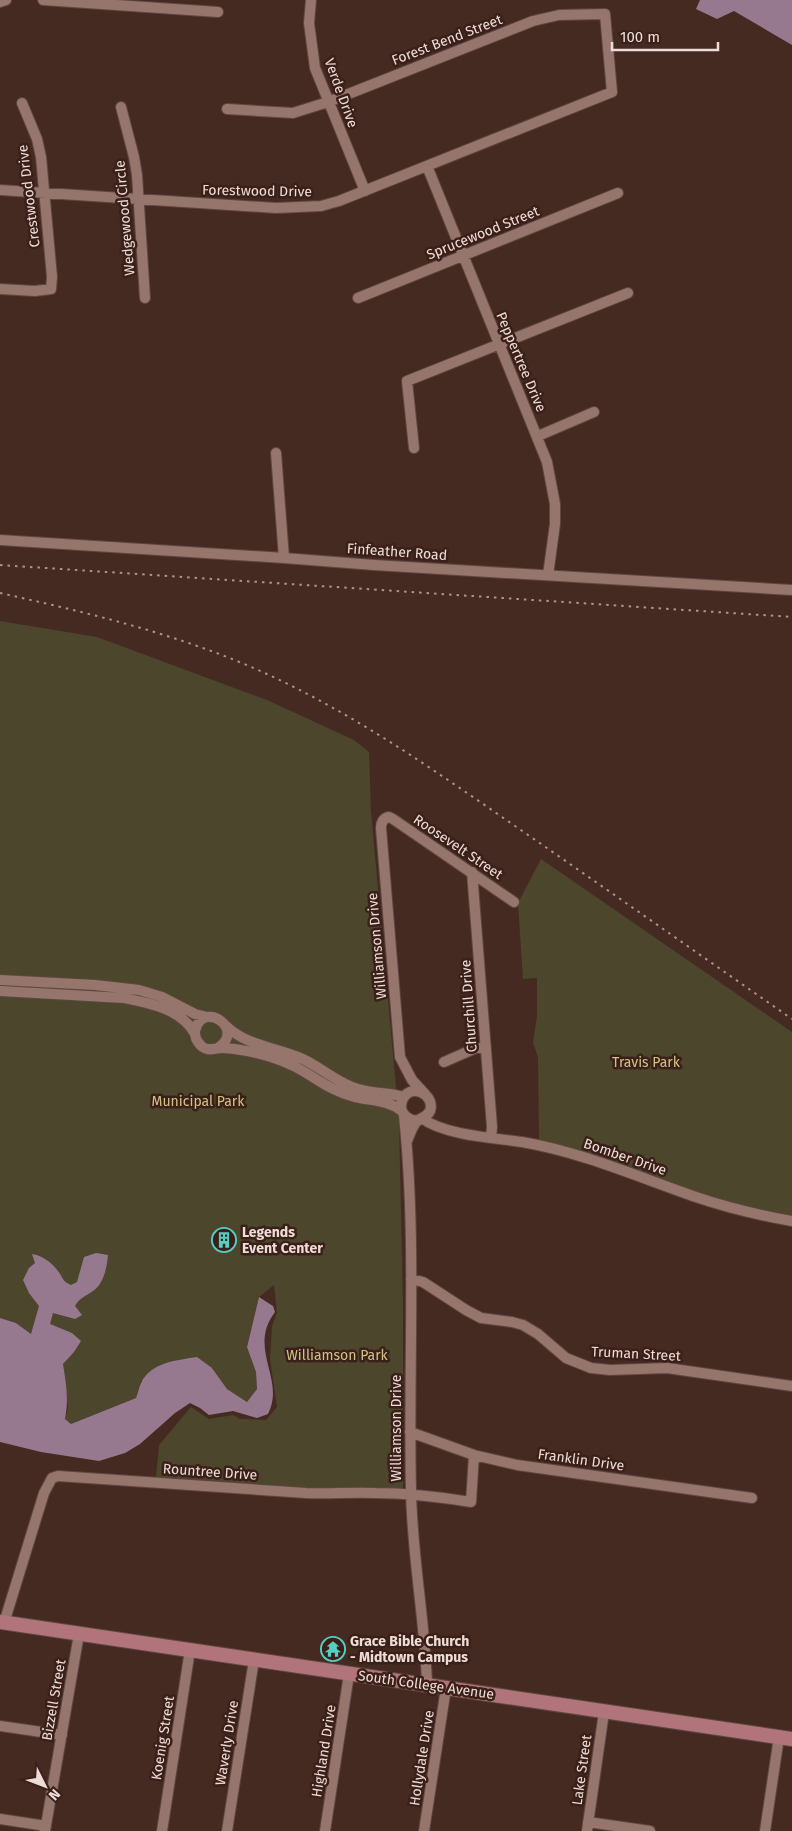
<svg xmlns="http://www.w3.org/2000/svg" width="792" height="1831" font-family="'Fira Sans',sans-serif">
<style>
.green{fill:#4c462c}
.water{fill:#97798f}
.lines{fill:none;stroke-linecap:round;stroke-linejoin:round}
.minor-casing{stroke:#5e4740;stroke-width:12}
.major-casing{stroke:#5e4740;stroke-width:16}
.minor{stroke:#96756c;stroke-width:10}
.major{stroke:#b0747a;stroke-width:14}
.rail{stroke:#aa958e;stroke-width:2;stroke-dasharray:2.5 5;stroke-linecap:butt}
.labels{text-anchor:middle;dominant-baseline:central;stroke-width:5;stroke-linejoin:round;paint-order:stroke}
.street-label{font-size:14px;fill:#eedcd7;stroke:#3b2019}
.park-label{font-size:14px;fill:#d1c387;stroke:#3b2019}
.poi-label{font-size:14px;font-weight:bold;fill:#eedcd7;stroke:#3b2019;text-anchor:start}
</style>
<rect width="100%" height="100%" fill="#452a22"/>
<!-- green -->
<path class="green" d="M0,621L97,637L267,700L354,740L369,752L371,812L399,1121L403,1304V1489L339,1490L156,1477L159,1445L191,1407L209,1419L233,1415L240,1419L266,1420L277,1407L270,1359L272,1326L277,1313L274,1285L259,1297L247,1346L256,1372L257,1389L247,1402L227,1389L212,1368L141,1381L136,1398L71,1424L65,1419L68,1408L63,1364L74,1352L72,1333L36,1323L31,1334L16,1323L0,1318Z
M541,859L792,1032V1219L754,1211L539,1141L538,1057L533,1043L537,1016V978L523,979L518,903Z"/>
<!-- water -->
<path class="water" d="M700,0H792V45L734,11L717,19L696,9Z
M96,1253L108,1255C107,1266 104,1284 93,1291C85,1297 80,1297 75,1306L82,1315L75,1319L53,1313L50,1324L72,1333L81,1341L74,1352L63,1364C66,1383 69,1400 65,1419L71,1424L136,1398C138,1393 139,1387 141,1383C151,1362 178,1360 197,1357L212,1368L227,1389L247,1402L257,1389L256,1372L247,1347L259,1297L273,1306L275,1312C247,1349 286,1379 268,1414L257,1418L233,1411L209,1415L200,1408L190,1403L175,1413L140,1444L125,1453L99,1461L41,1452L0,1442V1318L16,1323L31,1334L39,1306L29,1293L23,1280L29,1268L35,1263L32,1254C42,1255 52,1263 58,1271C64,1279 62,1281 71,1285L77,1282L84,1257Z"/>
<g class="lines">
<defs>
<path id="minor" d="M43,0L218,12
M311,0L309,23L315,68L365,191
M0,2L6,0
M121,107L134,157L137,175L145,298
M427,166L547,462L555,504V524L548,575
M0,190L276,208L321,206L339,201L612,92L605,14L559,15L533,21L328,102L293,113L227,109
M0,289L35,291L51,289L52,277L41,157L37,139L22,103
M358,298L618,193
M538,436L594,412
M414,448L407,381L628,293
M276,453L284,558
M0,540L284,558L374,565L792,590
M472,872L492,1127L491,1138
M0,980L95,985L139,990L162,997L195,1014L207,1017
M0,991L124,998C149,1003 182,1009 195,1034
M225,1025C245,1045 273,1047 298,1057C319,1065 336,1083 358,1089C373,1094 389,1092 403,1097
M218,1048C246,1029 204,1001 196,1028C194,1032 195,1038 198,1042C200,1045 203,1048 207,1049C212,1050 216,1048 222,1048C232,1048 241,1050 252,1052C271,1056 292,1064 308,1074C324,1084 337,1093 355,1097C372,1101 388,1100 402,1111
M444,1062L476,1048H486
M425,1094L412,1080L400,1057L381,828C381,823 383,818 389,817L393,819L514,902
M404,1116C417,1240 408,1366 411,1491C412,1556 425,1620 427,1684
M423,1119C445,1135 494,1138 522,1142C581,1152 636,1176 693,1196C725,1207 758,1215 792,1221
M407,1141C410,1134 413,1124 418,1120C423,1117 427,1117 430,1111C436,1093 408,1082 402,1101C398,1112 407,1120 418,1121
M411,1279L423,1282L466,1310L481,1318L512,1322L523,1325L538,1334L566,1358L591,1368L610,1370L667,1368L792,1386
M410,1432L474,1455L517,1465L752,1498
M4,1623L44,1493L52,1478L58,1476L306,1493C329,1494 352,1492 375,1493C407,1493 439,1497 471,1502L474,1455
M0,1726L62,1735
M0,1819L46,1826
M588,1822L650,1831
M45,1831L79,1634
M162,1831L190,1650
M227,1831L254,1660
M325,1831L349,1674
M424,1831L446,1688
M587,1831L604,1712
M765,1831L779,1737"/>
<path id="major" d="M0,1622L792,1739"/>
</defs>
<!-- minor casing -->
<use href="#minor" class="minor-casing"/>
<!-- major casing -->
<use href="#major" class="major-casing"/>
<!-- minor -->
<use href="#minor" class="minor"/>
<!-- major -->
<use href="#major" class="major"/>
<!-- rail -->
<path class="rail" d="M0,565L792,617
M0,593C80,611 161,630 237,661C339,703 425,764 515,826C608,890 700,955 792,1019"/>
</g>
<!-- icons -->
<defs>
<symbol id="building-ring" viewBox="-11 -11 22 22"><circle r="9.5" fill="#3b2019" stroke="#56cec3" stroke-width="1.5"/><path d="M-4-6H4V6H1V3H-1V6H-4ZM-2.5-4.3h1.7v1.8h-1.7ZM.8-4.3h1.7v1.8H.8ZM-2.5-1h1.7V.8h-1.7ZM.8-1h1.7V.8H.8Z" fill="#56cec3"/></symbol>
<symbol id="temple-ring" viewBox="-11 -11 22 22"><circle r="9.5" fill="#3b2019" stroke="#56cec3" stroke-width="1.5"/><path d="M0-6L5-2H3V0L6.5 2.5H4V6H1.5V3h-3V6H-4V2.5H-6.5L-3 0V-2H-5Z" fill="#56cec3"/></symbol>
</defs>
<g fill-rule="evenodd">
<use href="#building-ring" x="210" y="1226" width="28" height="28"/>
<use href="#temple-ring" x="319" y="1635" width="28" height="28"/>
</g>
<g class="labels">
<!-- street labels -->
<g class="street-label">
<text transform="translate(447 40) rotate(-21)">Forest Bend Street</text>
<text transform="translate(341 93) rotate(70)">Verde Drive</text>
<text transform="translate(257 191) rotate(1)">Forestwood Drive</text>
<text transform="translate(29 196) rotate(-97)">Crestwood Drive</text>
<text transform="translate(125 218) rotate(-95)">Wedgewood Circle</text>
<text transform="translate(483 233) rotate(-22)">Sprucewood Street</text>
<text transform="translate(521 362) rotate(67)">Peppertree Drive</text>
<text transform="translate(397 552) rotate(4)">Finfeather Road</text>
<text transform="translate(458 847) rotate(34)">Roosevelt Street</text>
<text transform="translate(377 946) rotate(-95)">Williamson Drive</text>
<text transform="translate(469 1006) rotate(-94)">Churchill Drive</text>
<text transform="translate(625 1157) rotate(19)">Bomber Drive</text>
<text transform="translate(636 1354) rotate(3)">Truman Street</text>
<text transform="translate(396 1428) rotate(-90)">Williamson Drive</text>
<text transform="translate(581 1460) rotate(8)">Franklin Drive</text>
<text transform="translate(210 1472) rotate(4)">Rountree Drive</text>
<text transform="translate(426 1685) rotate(8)">South College Avenue</text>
<text transform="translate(54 1700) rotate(-80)">Bizzell Street</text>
<text transform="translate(163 1738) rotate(-81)">Koenig Street</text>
<text transform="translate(227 1743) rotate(-81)">Waverly Drive</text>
<text transform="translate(324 1751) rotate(-81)">Highland Drive</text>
<text transform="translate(422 1758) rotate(-81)">Hollydale Drive</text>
<text transform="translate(582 1770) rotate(-82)">Lake Street</text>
</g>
<!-- park labels -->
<g class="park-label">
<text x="646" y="1062">Travis Park</text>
<text x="198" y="1101">Municipal Park</text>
<text x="337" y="1355">Williamson Park</text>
</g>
<!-- poi labels -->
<g class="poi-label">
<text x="242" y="1232">Legends<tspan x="242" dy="16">Event Center</tspan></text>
<text x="350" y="1641">Grace Bible Church<tspan x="350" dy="16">- Midtown Campus</tspan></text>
</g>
</g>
<!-- north arrow -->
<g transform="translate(45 1786) rotate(132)" stroke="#3b2019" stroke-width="4" paint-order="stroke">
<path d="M0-4L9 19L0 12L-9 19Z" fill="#eedcd7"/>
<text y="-8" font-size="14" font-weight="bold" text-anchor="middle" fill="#eedcd7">N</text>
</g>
<!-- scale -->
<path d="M612 42v8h106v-8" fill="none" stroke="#eedcd7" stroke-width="2.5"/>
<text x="620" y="42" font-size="15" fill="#eedcd7" stroke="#3b2019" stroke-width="4" paint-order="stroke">100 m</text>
</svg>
